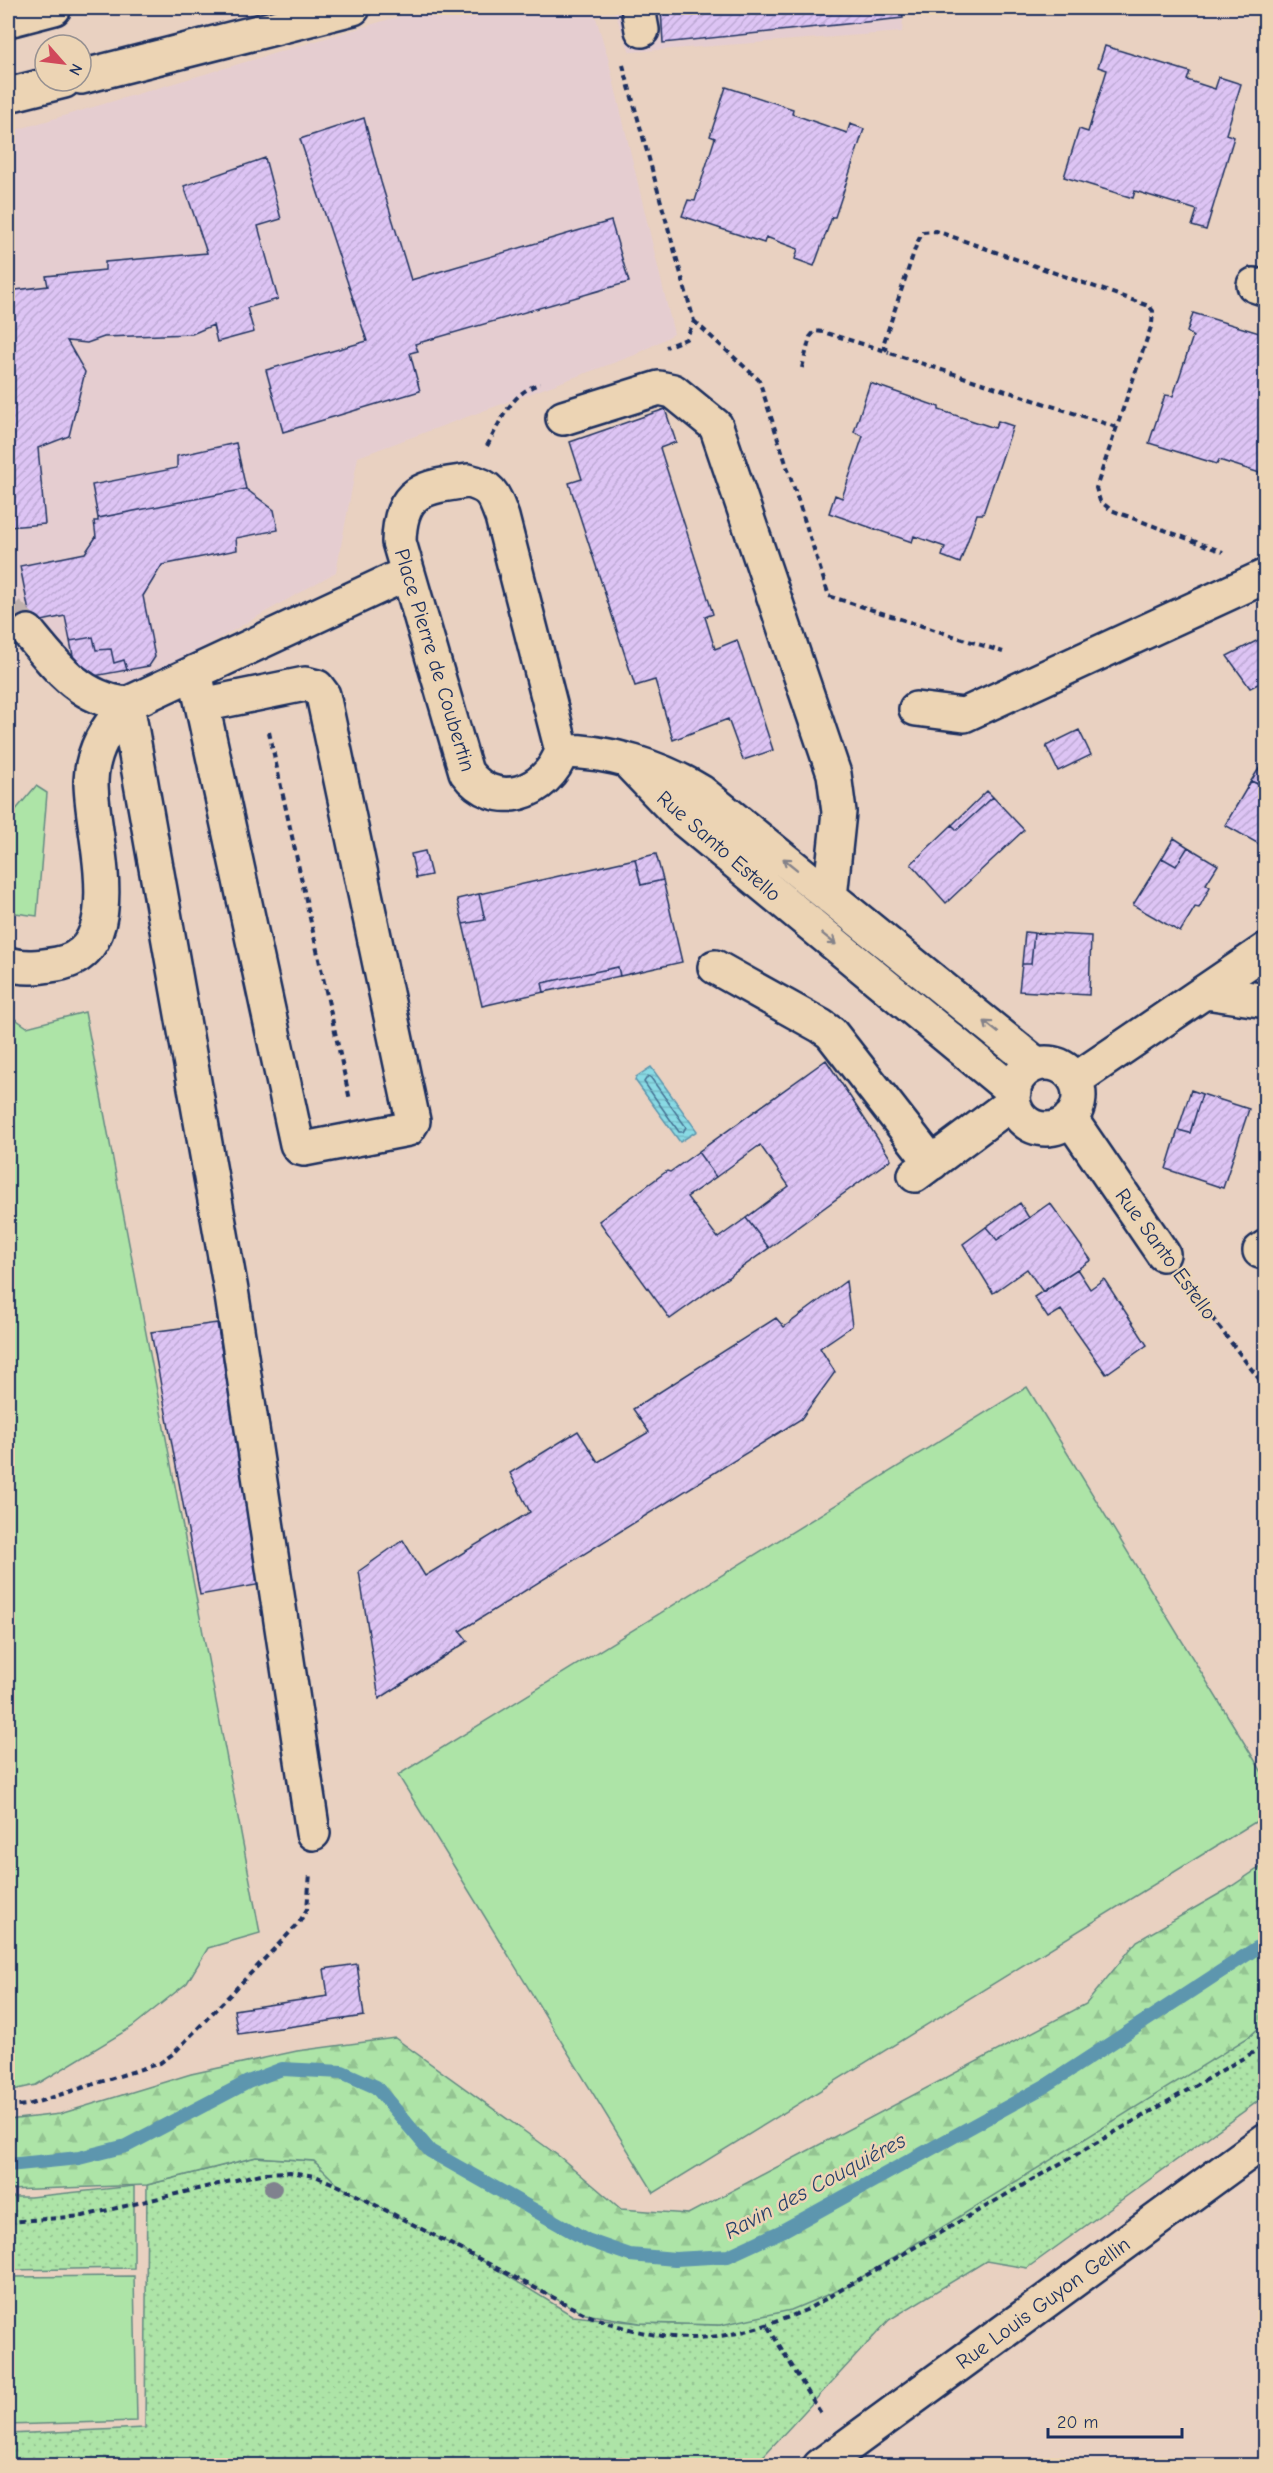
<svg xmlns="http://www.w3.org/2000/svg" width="1273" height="2473" font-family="'Comic Neue',sans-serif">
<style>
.built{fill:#e5cdd0}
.grass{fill:url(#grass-dots);stroke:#648a82;stroke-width:1.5}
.forest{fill:url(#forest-firs);stroke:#648a82;stroke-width:1.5}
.pitch{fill:#ade4a7;stroke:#648a82;stroke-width:1.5}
.water{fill:url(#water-rules);stroke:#5d96ae;stroke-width:1.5}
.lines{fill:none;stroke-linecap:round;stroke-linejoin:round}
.shore{stroke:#477394;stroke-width:1.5}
.stream{stroke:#5d96ae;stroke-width:14}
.building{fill:url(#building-hatch);stroke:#1b2f5e;stroke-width:1.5}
.minor-tunnel{stroke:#c0b1ad;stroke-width:33;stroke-dasharray:33 16;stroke-linecap:butt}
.minor-casing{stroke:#1b2f5e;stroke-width:38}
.major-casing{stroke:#1b2f5e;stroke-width:38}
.path{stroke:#1b2f5e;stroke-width:4;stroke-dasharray:6 4.5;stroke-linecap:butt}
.minor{stroke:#ecd4b4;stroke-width:33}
.major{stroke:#ecd4b4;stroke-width:33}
.tree{fill:#80828e}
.oneway{stroke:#848289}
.labels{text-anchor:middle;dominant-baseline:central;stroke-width:5;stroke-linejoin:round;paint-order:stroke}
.street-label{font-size:21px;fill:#1b2f5e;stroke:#ecd4b4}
.water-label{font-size:22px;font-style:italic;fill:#26406b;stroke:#ecd4b4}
</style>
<defs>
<pattern id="grass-dots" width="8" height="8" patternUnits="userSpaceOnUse" patternTransform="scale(1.5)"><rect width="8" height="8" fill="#ade4a7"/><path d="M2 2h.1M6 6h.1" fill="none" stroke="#94c492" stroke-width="1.8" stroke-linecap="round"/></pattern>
<pattern id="forest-firs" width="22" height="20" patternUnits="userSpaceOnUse" patternTransform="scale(1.5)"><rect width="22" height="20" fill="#ade4a7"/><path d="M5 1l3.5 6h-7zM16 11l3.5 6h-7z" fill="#94c492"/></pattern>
<pattern id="water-rules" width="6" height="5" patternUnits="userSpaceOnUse" patternTransform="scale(1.5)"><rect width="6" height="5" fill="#89dae4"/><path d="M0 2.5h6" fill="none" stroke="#76bbc6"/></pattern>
<pattern id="building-hatch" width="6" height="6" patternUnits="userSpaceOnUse" patternTransform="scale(1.5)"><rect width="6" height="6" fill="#ddc4f4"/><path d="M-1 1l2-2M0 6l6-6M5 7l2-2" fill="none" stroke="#bda9d4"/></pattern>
</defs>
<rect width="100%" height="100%" fill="#e9d1c1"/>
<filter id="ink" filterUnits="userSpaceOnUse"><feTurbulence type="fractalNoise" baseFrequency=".0167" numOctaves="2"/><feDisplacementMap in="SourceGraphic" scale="12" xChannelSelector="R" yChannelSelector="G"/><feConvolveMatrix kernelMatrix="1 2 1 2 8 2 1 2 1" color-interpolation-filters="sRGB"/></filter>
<g filter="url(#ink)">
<!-- built -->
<path class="built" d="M427,8H593L608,58L674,334L635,355L358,457L336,572L188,656L92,704L53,685L8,633V282L16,280L9,132Z
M613,8H904L902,32L630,52Z"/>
<!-- grass -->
<path class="grass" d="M1265,2022V2096L1027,2268L986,2261L889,2320L755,2465L8,2466V2434L145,2428L147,2185L256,2157L314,2161L363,2187L573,2316L640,2323L721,2325L1249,2037Z
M134,2186V2268L8,2270V2197H30Z"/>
<!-- forest -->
<path class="forest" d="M1265,1864V2022L1249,2037L846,2287L791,2310L721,2325L640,2323L585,2314L339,2186L314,2161L256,2157L147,2185L8,2190V2120L60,2114L191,2074L297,2051L395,2038L560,2157L621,2209L688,2214L1086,2004L1137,1941L1226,1890Z"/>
<!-- pitch -->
<path class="pitch" d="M36,786L47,793L37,916L8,912V819Z
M85,1012L260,1933L208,1948L187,1983L132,2027L36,2085L8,2091V1014L27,1027Z
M1027,1387L1265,1777V1816L654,2193L398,1775Z
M134,2276L137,2421L8,2425V2277Z"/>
<!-- water -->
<path class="water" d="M651,1067L697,1131L680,1142L635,1080L636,1077Z"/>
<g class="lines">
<!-- shore -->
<path class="shore" d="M648,1076L651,1078L686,1127L683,1132H679L644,1082Z"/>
<!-- stream -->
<path class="stream" d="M8,2165L79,2158L126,2146L248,2082L282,2069L342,2072L376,2087L430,2151L587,2240L630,2255L675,2259L728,2256L782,2231L1047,2085L1266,1942"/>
</g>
<!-- building -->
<path class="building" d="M661,8H902L903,18L663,43Z
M1105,46L1190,72L1187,80L1215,89L1219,77L1241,84L1226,134L1234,137L1206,230L1192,226L1197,210L1135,191L1133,198L1064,177L1079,129L1088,132L1107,70L1098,67Z
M726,87L793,109L792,114L847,133L850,124L864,129L835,217H832L814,266L795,259L798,249L766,237L764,243L682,216L688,200L695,201L715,138L710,136Z
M364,118L381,182L411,280L611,221L629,282L415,344L418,351L410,353L420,391L283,432L266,370L367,341L300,139Z
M265,158L281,219L258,226L278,299L247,308L254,332L217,342L213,325L192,334L104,337L87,343L67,341L85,372L69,436L38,448L45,524L8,527V291L48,286L46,276L105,270V262L207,253L184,186Z
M1193,313L1266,335V475L1219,460L1217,464L1149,443L1165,395L1173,396L1193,336L1187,332Z
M870,383L939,407V410L995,428L998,421L1013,426L983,514H977L960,563L942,556L945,547L914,536L912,542L829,513L835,495L842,498L863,436L854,432Z
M665,409L676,442L660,448L713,614L705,617L715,649L737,640L773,750L743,760L728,719L673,740L655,680L635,686L569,483L582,479L570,442Z
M236,443L246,489L98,518L92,485L177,468V456Z
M246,489L274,510L278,530L236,538L237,550L162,565L143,596L155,657L149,666L127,670L124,660L114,663L111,649L96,650L93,637L70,641L65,616L42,621L29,612L20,566L85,553L96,537L94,521H98V518Z
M1266,636V680L1250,688L1227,656Z
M93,637L96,650L111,649L114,663L124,660L127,670L78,679L70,641Z
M1079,730L1091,755L1058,771L1046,746Z
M1265,759H1266L1265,788L1251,781Z
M1251,781L1266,787V848L1225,825Z
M987,791L993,797L957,830L952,825Z
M993,797L1024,830L946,903L911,864L952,825L957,830Z
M1174,838L1188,847L1176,866L1162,858Z
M1188,847L1218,865L1206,884L1210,887L1199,908L1195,907L1180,932L1133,905L1162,858L1176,866Z
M425,851L431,875L416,878L411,854Z
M656,854L663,880L641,885L635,859Z
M635,859L641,885L663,880L682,962L620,976L618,967L542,983L544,992L482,1006L463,924L485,920L479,894Z
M479,894L485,920L463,924L457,899Z
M1025,932L1034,933L1031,964H1022Z
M1034,933L1091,936L1089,995L1019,991L1022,964H1031Z
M618,967L620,976L544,992L542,983Z
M826,1060L891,1159L769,1248L746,1218L789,1186L760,1145L716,1177L698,1152Z
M1191,1090L1202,1094L1190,1133L1178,1130Z
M1202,1094L1249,1109L1223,1188L1166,1169L1178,1130L1190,1133Z
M698,1152L716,1177L687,1197L718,1238L746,1218L769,1248L670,1319L599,1221L667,1171L670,1172Z
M1020,1203L1029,1218L997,1240L986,1227Z
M1050,1203L1091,1260L1043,1292L1027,1269L993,1293L963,1244L986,1227L997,1240Z
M1077,1269L1090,1289L1104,1279L1147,1345L1106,1374L1061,1310L1048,1318L1034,1297Z
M846,1281L852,1326L820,1348L835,1372L801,1419L460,1631L468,1641L379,1699L359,1571L403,1540L425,1576L530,1512L510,1473L578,1431L598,1462L649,1432L633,1409L776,1318L784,1327Z
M217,1323L262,1584L200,1595L151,1332Z
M357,1964L364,2016L238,2034L234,2010L328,1996L324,1969Z"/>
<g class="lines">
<!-- minor-tunnel -->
<path class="minor-tunnel" d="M8,612L28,632"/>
<defs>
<path id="minor" d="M638,8L642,30
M81,77L353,8
M8,95L64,81
M1254,285L1266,289
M563,418L659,388L673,391L716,426L834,774L839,812L830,897
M468,481C492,486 494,496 502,517L562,751C547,794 495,812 466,772L399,542C400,490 423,487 468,481Z
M28,632C56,666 80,699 127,704
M195,672L297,1144L300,1148L304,1149L408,1129L413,1121L412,1116L323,695L317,687L305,684L202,705
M127,704L232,1296L313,1833
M916,709L964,715L1266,576
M562,751C609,751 660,767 701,792L1036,1064
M631,765L681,817L1014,1092
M8,964C25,969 39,967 57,964C132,951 90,831 91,781C92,750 107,727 127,704L408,573
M715,967L821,1026L831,1033L932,1163
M1206,992L1266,1001
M1013 1096a33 33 0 1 1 66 0a33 33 0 1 1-66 0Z
M1075,1080L1266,950
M1070,1118L1163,1254
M915,1175L1013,1102
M1260,1251L1266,1247
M820,2466L1266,2140"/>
<path id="major" d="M8,20L54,8"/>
</defs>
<!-- minor casing -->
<use href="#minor" class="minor-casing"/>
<!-- major casing -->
<use href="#major" class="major-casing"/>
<!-- path -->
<path class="path" d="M623,65L694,321L686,339L666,347
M694,321L759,380L829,596L1003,652
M802,368L810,337L815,331L823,332L889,352
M1116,427L890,353L884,347V342L917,243L923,232L936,231L1149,306L1153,311L1152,324L1096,488L1100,501L1111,510L1223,552
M487,446C501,421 511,392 540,384
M269,732L350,1100
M1186,1284L1266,1388
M8,2107L28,2105L160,2063L174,2053L299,1923L307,1909L310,1873
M8,2222L83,2216L265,2173L290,2172L315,2176L339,2186L585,2314C670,2348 723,2345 806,2310L1266,2045
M768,2327L822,2415"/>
<!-- minor -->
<use href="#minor" class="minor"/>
<!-- major -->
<use href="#major" class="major"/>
</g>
<!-- trees -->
<circle class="tree" cx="273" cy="2188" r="9"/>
<!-- one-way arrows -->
<defs><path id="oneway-shaft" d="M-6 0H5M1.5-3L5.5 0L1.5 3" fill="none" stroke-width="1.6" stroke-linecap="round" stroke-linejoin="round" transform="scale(1.5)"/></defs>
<g class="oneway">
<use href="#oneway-shaft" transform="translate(790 864) rotate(-141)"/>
<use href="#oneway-shaft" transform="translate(829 939) rotate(39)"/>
<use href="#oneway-shaft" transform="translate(991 1027) rotate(-141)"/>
</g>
</g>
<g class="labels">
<!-- street labels -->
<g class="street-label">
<text transform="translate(435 660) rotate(73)">Place Pierre de Coubertin</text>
<text transform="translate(719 846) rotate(41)">Rue Santo Estello</text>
<text transform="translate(1166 1254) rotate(54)">Rue Santo Estello</text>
<text transform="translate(1043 2303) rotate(-36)">Rue Louis Guyon Gellin</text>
</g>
<!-- water labels -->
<g class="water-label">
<text transform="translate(815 2186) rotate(-28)">Ravin des Couquiéres</text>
</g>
</g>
<!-- margin -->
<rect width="1273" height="2473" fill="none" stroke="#ecd4b4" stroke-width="30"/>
<rect x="15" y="15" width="1243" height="2443" fill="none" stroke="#1b2f5e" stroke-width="2" filter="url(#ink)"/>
<!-- north arrow -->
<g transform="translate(63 63) rotate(118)"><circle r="28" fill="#ecd4b4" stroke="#989292" stroke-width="1.5"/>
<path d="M0-4.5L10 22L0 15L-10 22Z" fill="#d1495b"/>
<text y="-9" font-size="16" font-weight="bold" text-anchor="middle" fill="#1b2f5e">N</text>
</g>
<!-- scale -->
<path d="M1048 2428v9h134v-9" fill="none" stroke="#1b2f5e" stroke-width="3"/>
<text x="1057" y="2428" font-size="18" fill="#1b2f5e" stroke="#ecd4b4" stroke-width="4.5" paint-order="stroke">20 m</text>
</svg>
